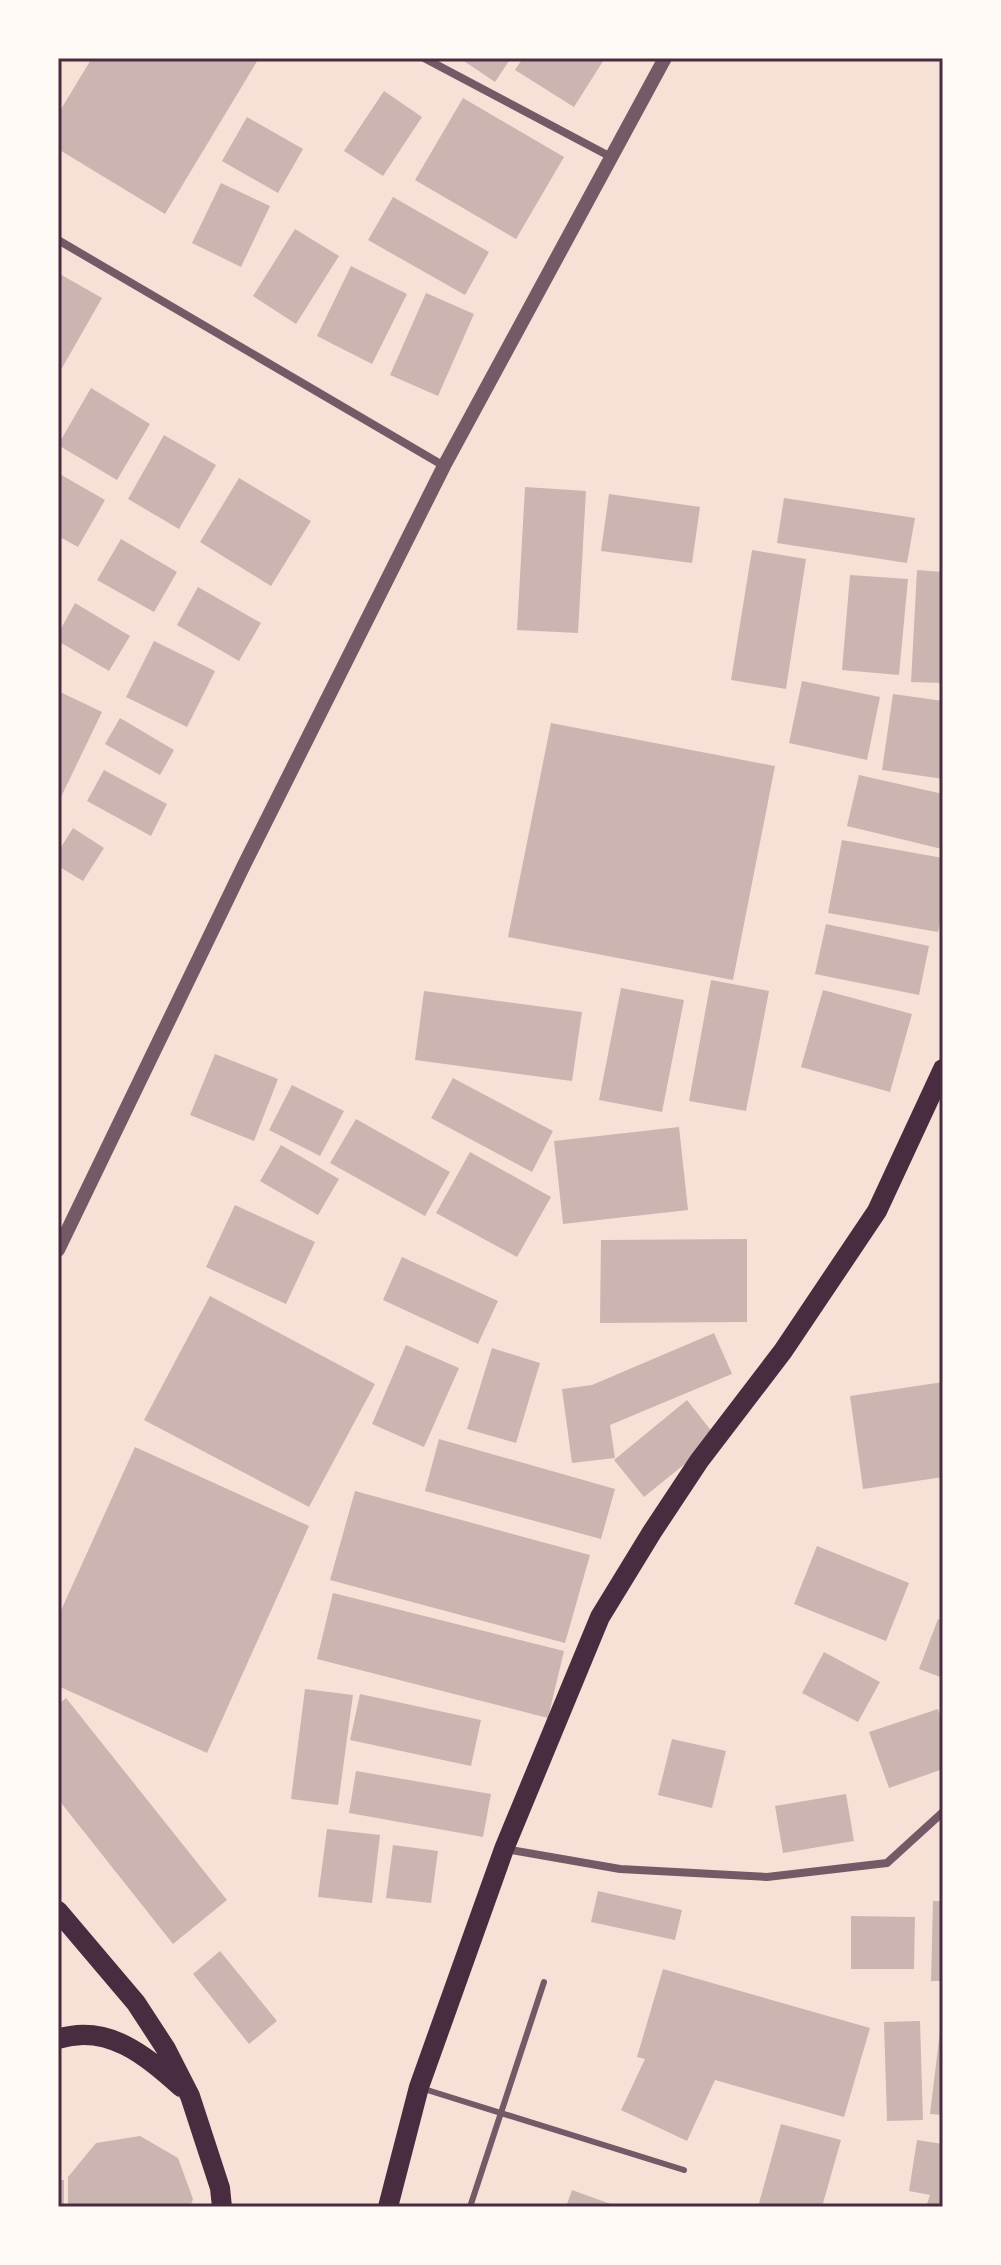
<svg xmlns="http://www.w3.org/2000/svg" width="1001" height="2265" font-family="Ubuntu,sans-serif">
<style>
.building{fill:#ccb4b1}
.lines{fill:none;stroke-linecap:round;stroke-linejoin:round}
.service{stroke:#755966;stroke-width:6}
.minor{stroke:#755966;stroke-width:8}
.tertiary{stroke:#755966;stroke-width:14}
.primary{stroke:#4a2c40;stroke-width:20}
.neatline{fill:none;stroke:#4a2c40;stroke-width:3}
</style>
<rect width="100%" height="100%" fill="#f7e1d7"/>
<!-- building -->
<path class="building" d="M92,58H259L165,214L58,149V114Z
M466,58H511L495,82L464,61Z
M523,58H605L574,107L515,70Z
M384,91L422,117L383,176L344,151Z
M463,98L564,157L516,239L415,180Z
M247,117L303,149L278,193L222,161Z
M221,183L270,206L241,267L192,243Z
M393,197L489,252L465,295L368,240Z
M295,229L339,256L296,324L253,296Z
M351,266L407,294L372,364L317,336Z
M58,273L102,298L58,375Z
M426,293L474,314L438,396L390,375Z
M91,388L150,424L117,480L58,445Z
M164,435L216,465L179,529L128,499Z
M58,473L105,500L78,547L58,536Z
M239,478L311,521L271,586L200,542Z
M525,487L586,491L578,633L517,630Z
M609,494L700,507L692,563L601,551Z
M784,498L915,518L907,563L777,543Z
M121,539L177,572L154,612L97,580Z
M752,550L806,559L786,689L731,680Z
M917,570L943,572V683L911,682Z
M850,575L908,579L899,675L842,670Z
M198,587L261,623L239,661L177,625Z
M75,603L130,636L109,671L58,641V634Z
M154,641L215,671L187,727L126,697Z
M802,681L880,697L867,760L789,743Z
M58,691L102,712L61,797L58,795Z
M893,694L943,701V779L882,770Z
M120,718L174,750L160,775L105,744Z
M551,723L775,766L733,980L508,937Z
M104,770L167,804L151,836L87,801Z
M859,775L943,794L942,849L847,826Z
M73,828L104,848L83,881L58,866V852Z
M842,840L943,858V906L938,932L828,913Z
M826,924L929,946L919,995L815,974Z
M711,980L769,991L746,1111L689,1101Z
M621,988L684,1000L662,1112L599,1100Z
M823,990L912,1014L890,1092L801,1067Z
M424,991L582,1012L572,1081L415,1060Z
M215,1054L278,1079L254,1141L190,1115Z
M453,1078L553,1131L532,1172L431,1118Z
M292,1085L344,1111L320,1156L269,1130Z
M356,1119L450,1172L425,1216L330,1163Z
M679,1127L688,1210L563,1224L554,1141Z
M281,1145L339,1179L318,1215L260,1181Z
M470,1152L551,1197L517,1257L436,1213Z
M235,1205L315,1242L286,1304L206,1267Z
M747,1239V1322L600,1323L601,1240Z
M402,1257L498,1301L478,1344L383,1300Z
M210,1296L375,1384L309,1507L144,1420Z
M714,1333L732,1374L610,1425L615,1458L572,1463L562,1389L592,1385Z
M406,1345L459,1368L424,1447L372,1424Z
M492,1348L540,1363L516,1443L467,1429Z
M943,1382V1477L863,1489L850,1396Z
M687,1400L717,1438L644,1497L614,1460Z
M439,1439L615,1489L601,1539L425,1491Z
M135,1447L309,1526L207,1753L58,1686V1617Z
M355,1491L590,1555L565,1643L330,1580Z
M817,1546L909,1583L886,1641L794,1604Z
M333,1593L564,1651L548,1718L317,1659Z
M938,1619L943,1621V1678L919,1669Z
M824,1652L880,1682L858,1722L802,1693Z
M305,1689L353,1695L338,1805L291,1799Z
M360,1694L481,1720L471,1766L350,1740Z
M66,1698L227,1900L173,1944L58,1799V1705Z
M938,1709L943,1724V1769L889,1788L869,1732Z
M672,1739L726,1751L712,1808L658,1795Z
M356,1771L491,1794L483,1837L349,1813Z
M846,1794L854,1841L783,1853L775,1806Z
M327,1829L380,1835L372,1903L318,1897Z
M393,1845L438,1851L431,1903L386,1898Z
M598,1891L682,1910L675,1940L591,1922Z
M933,1901H943V1981H931Z
M851,1916L915,1917L914,1969H851Z
M220,1951L277,2021L249,2044L193,1974Z
M663,1969L870,2028L844,2117L715,2080L687,2141L621,2110L645,2059L637,2057Z
M920,2021L923,2120L887,2121L884,2022Z
M941,2023H943V2115L930,2114Z
M781,2124L841,2140L822,2207H758Z
M140,2136L178,2158L193,2199L190,2207H68V2177L96,2143Z
M917,2140L943,2144V2207H926L930,2195L909,2191Z
M58,2180H64V2207H58Z
M572,2190L619,2207H566Z"/>
<g class="lines">
<!-- service -->
<path class="service" d="M424,2089L684,2170
M470,2207L544,1982"/>
<!-- minor -->
<path class="minor" d="M424,58L611,157
M58,240L444,466
M505,1849L620,1869L767,1877L887,1863L943,1812"/>
<!-- tertiary -->
<path class="tertiary" d="M58,1250L244,865L444,466L665,58"/>
<!-- primary -->
<path class="primary" d="M58,1911L136,2003L166,2049L190,2096L220,2188L222,2207
M58,2039C108,2023 146,2056 181,2087
M388,2207L419,2087L504,1849L600,1617L652,1532L699,1461L783,1351L877,1211L943,1069"/>
</g>
<!-- border -->
<rect width="1001" height="2265" fill="none" stroke="#fffaf5" stroke-width="120"/>
<rect x="60" y="60" width="881" height="2145" class="neatline"/>
</svg>
